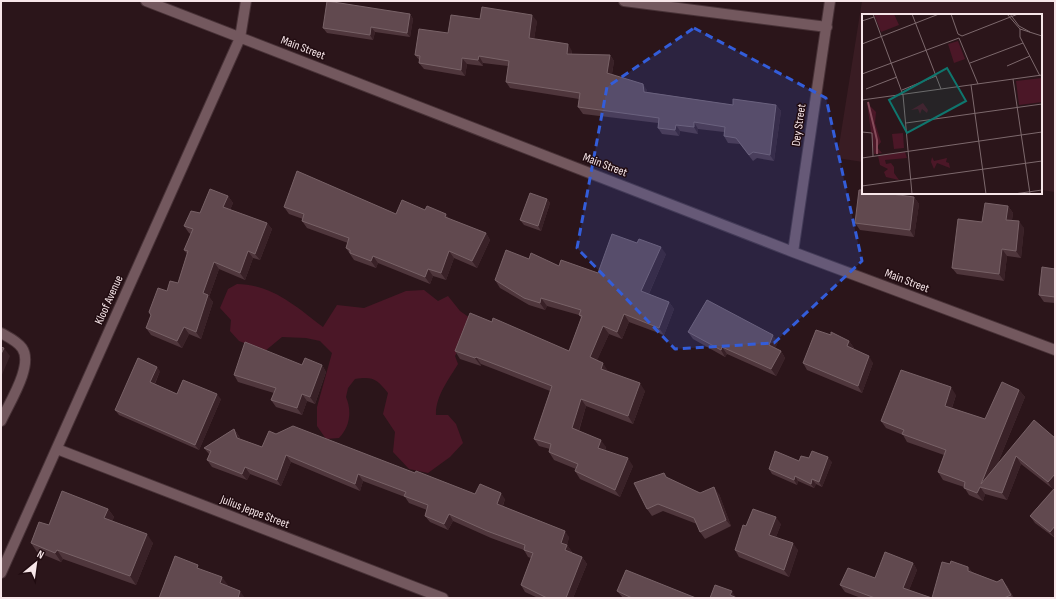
<svg xmlns="http://www.w3.org/2000/svg" width="1056" height="599" font-family="'Sofia Sans Condensed',sans-serif">
<style>
.built{fill:#391c23}
.green{fill:#4b1727}
.lines{fill:none;stroke-linecap:round;stroke-linejoin:round}
.minor-casing{stroke:#483237;stroke-width:12}
.minor{stroke:#73585e;stroke-width:10}
.wall{fill:#4f363c}
.shaded-wall{fill:#392127}
.building{fill:#61494f;stroke:#786267}
.marked{fill:#335dda;fill-opacity:0.2;stroke:#335dda;stroke-width:3;stroke-dasharray:8 5;stroke-linejoin:round}
.labels{text-anchor:middle;dominant-baseline:central;stroke-width:3;stroke-linejoin:round;paint-order:stroke}
.street-label{font-size:12px;fill:#f7e6e9;stroke:#210c11}
.inset-river{fill:none;stroke:#874c5b;stroke-width:2}
.inset-road{fill:none;stroke:#7d696d;stroke-width:1}
.view{fill:#0f766e;fill-opacity:0.15;stroke:#0f766e;stroke-width:2}
.inset-edge{fill:none;stroke:#f7e6e9;stroke-width:2}
</style>
<rect width="100%" height="100%" fill="#2b151a"/>
<!-- built -->
<path class="built" d="M862,1H1055V192L1041,190V15H863V162L837,158Z"/>
<!-- green -->
<path class="green" d="M237,284C273,285 295,306 323,327L337,305L364,308L406,291L424,290L438,301L448,296L460,311L470,318L466,335L455,356L458,364C449,379 435,397 436,415H448L456,424L463,443L450,457L428,473L409,469L393,452L395,432L383,414L388,393C377,379 373,376 355,379L348,388L346,397C352,411 350,427 339,438L326,439L317,426V407L332,353L320,341L306,338L282,337L265,351L239,341L230,331L231,320L220,308L228,289Z"/>
<g class="lines">
<defs>
<path id="minor" d="M146,1L793,252L1055,350
M624,1L827,27
M793,252L830,1
M1,333C8,337 17,341 22,348C34,365 9,403 1,421
M57,449L443,598
M1,573L240,38L246,1"/>
</defs>
<!-- minor casing -->
<use href="#minor" class="minor-casing"/>
<!-- minor -->
<use href="#minor" class="minor"/>
</g>
<!-- wall -->
<path class="wall" d="M410,14L413,19L410,37L375,32L373,40L327,33L323,28Z
M480,19L537,21L534,39L572,51V54L610,55L614,61L612,74L647,90V92L733,105H776L781,111L774,161L757,158L753,161L740,144L728,143L724,136V132L698,129V134L680,131L679,136L662,134L658,128V123L583,114L578,107L579,99L510,88L506,82L508,66L483,63V66L467,64L465,76L424,69L419,63L420,61L415,55L448,33Z
M228,196L233,203L230,210L267,223L272,229L260,260L253,258L245,280L219,269L209,297L213,302L201,339L189,334L182,348L151,335L146,328L151,315L149,312L167,291L178,283L187,254L184,250L191,234L189,233L184,226L200,213Z
M914,197L919,204L914,237L860,230L855,223Z
M547,199L550,203L541,231L524,225L520,220Z
M1008,206L1013,213L1012,220L1024,228L1021,258L1007,256L1004,281L957,274L952,268L982,222Z
M284,207L396,214L425,210L486,233L490,240L477,268L454,258L446,280L433,276L430,284L378,263L376,268L354,260L346,248L348,243L307,228L302,221L303,219L289,214Z
M666,254L649,294L669,302L674,309L664,335L629,322L622,339L609,334L597,360L608,371L645,391L633,424L586,406L579,431L606,447L605,451L633,466L620,497L580,479L575,471L576,469L554,460L549,452L550,449L539,446L534,439L550,391L481,364V366L460,359L455,351L492,322L569,351L581,318L579,315L547,306L545,310L529,305L500,288L495,280L529,259L559,266L598,273Z
M1055,269V303L1044,302L1039,295Z
M688,332L778,342L775,348L781,351L785,358L776,376L727,354L725,357L693,339Z
M849,341L854,348L853,349L873,363L862,393L807,370L803,363Z
M302,365H322L326,372L315,404L307,401L302,415L276,407L271,400L274,393L238,382L234,375Z
M160,371L155,384L177,394L221,399L199,450L119,415L115,410Z
M1019,390L1025,397L997,465L1055,438V538L1035,523L1030,516L1053,489L1021,464L1007,500L985,494L983,501L969,495L964,487L943,480L938,472L944,455L907,442L903,435L886,428L881,421L956,395L952,408L985,419Z
M234,429L239,436L240,439L262,447L276,434L415,473L475,494L505,499L503,506L569,537L567,545L572,552L571,553L582,557L587,564L573,598H538L525,592L521,585L531,558L528,557L524,550L491,538L453,521L448,530L430,522L425,516L427,510L409,503L405,497L363,481L360,491L291,462L281,486L250,474L247,480L212,467L207,460L209,454L204,448Z
M799,461L832,462L822,487L816,484L814,488L798,481L797,485L772,474L769,469Z
M668,478L700,493L719,494L731,526L705,539L700,532L697,524L663,511L652,516L647,509Z
M108,509L114,517L112,521L153,543L136,585L63,559L61,562L37,552L31,543L49,525Z
M781,524L776,537L798,550L789,577L739,557L735,550L746,526Z
M913,563L917,570L909,590L932,598L950,564L968,567L972,572L1007,586L1014,598H861L845,592L840,585L875,578Z
M617,591L696,598H623Z"/>
<!-- shaded-wall -->
<path class="shaded-wall" d="M410,14L413,19L410,37L407,33Z
M532,15L537,21L533,45L529,38Z
M371,27L375,32L373,40L370,35Z
M568,44L572,51L571,60L567,54Z
M610,55L614,61L611,79L607,73Z
M479,56L483,63V66L478,60Z
M462,58L467,64L465,76L461,70Z
M643,84L647,90L648,98L644,92Z
M776,105L781,111L774,161L770,155Z
M694,122L698,129V134L694,127Z
M676,125L680,131L679,136L675,130Z
M228,196L233,203L228,214L223,207Z
M914,197L919,204L914,237L910,230Z
M547,199L550,203L541,231L538,226Z
M1008,206L1013,213L1011,227L1006,220Z
M446,214L451,221L445,217Z
M1019,221L1024,228L1021,258L1016,251Z
M267,223L272,229L260,260L255,254Z
M486,233L490,240L477,268L472,261Z
M661,247L666,254L647,298L641,291Z
M1002,249L1007,256L1004,281L999,274Z
M248,251L253,258L245,280L240,273Z
M449,251L454,258L446,280L441,273Z
M373,256L378,263L376,268L371,261Z
M214,262L219,269L209,297L213,302L201,339L196,332L203,293Z
M428,269L433,276L430,284L425,277Z
M541,298L547,306L545,310L540,303Z
M669,302L674,309L664,335L659,328Z
M624,314L629,322L622,339L617,332Z
M603,326L609,334L595,365L590,357Z
M184,327L189,334L182,348L177,341Z
M773,335L778,342L774,351L769,345Z
M849,341L854,348L852,353L847,346Z
M722,347L727,354L725,357L721,350Z
M4,348L10,356L1,377V354Z
M781,351L785,358L776,376L771,369Z
M869,356L873,363L862,393L858,386Z
M476,357L481,364V366L475,358Z
M603,363L608,371L606,376L601,369Z
M322,365L326,372L315,404L310,397Z
M157,367L160,371L153,387L150,382Z
M640,383L645,391L633,424L628,416Z
M951,387L956,395L950,413L945,406Z
M1019,390L1025,397L987,489L981,484Z
M217,394L221,399L199,450L195,445Z
M302,394L307,401L302,415L297,408Z
M581,399L586,406L577,436L572,428Z
M234,429L239,436L242,444L237,438Z
M601,440L606,447L603,456L598,448Z
M286,455L291,462L281,486L277,480Z
M1016,456L1021,464L1007,500L1002,493Z
M828,457L832,462L822,487L819,482Z
M628,458L633,466L620,497L615,490Z
M245,467L250,474L247,480L242,474Z
M358,474L363,481L360,491L355,484Z
M1055,474V488L1053,490L1048,482Z
M795,476L798,481L797,485L794,480Z
M812,479L816,484L814,488L811,484Z
M714,487L719,494L731,526L726,520Z
M980,487L985,494L983,501L977,493Z
M501,493L505,499L501,510L497,504Z
M108,509L114,517L110,527L104,518Z
M449,514L453,521L448,530L444,524Z
M776,517L781,524L774,542L769,535Z
M1055,526V538L1050,532Z
M565,531L569,537L567,546V545L572,552L570,557L561,543Z
M147,534L153,543L136,585L130,576Z
M793,543L798,550L789,577L784,570Z
M57,550L63,559L61,562L55,553Z
M582,557L587,564L573,598H566Z
M913,563L917,570L907,595L903,588Z
M968,567L973,574L968,571Z
M222,577L228,585L226,591L220,583Z
M1002,579L1007,586L1014,598L1011,595Z
M240,591L245,598H238Z
M732,591L736,598L730,595Z"/>
<!-- building -->
<path class="building" d="M327,1L410,14L407,33L371,27L370,35L323,28Z
M482,7L532,15L529,38L568,44L567,54L610,55L607,73L643,84L644,92L733,105V99L776,105L770,155L753,152L749,155L736,138L724,136L725,127L694,122V127L676,125L675,130L658,128L659,118L578,107L580,93L506,82L509,61L479,56L478,60L462,58L461,70L419,63L420,56L415,55L419,29L448,33L451,15L480,19Z
M297,171L396,214L402,200L425,210L427,206L446,214L445,217L486,233L472,261L449,251L441,273L428,269L425,277L373,256L371,261L350,253V250L346,248L349,238L302,221L304,214L284,207Z
M210,189L228,196L223,207L267,223L255,254L248,251L240,273L214,262L203,293L208,295L196,332L184,327L177,341L146,328L151,315L149,312L158,288L167,291L170,281L178,283L188,251L184,250L193,229L184,226L191,211L200,213Z
M859,190H863V193H884L914,197L910,230L855,223Z
M530,193L547,199L538,226L520,220Z
M985,203L1008,206L1006,220L1019,221L1016,251L1002,249L999,274L952,268L958,219L982,222Z
M612,234L637,243L639,239L661,247L641,291L669,302L659,328L624,314L617,332L603,326L590,357L603,363L601,369L640,383L628,416L581,399L572,428L601,440L598,448L628,458L615,490L575,471L578,464L549,452L551,444L534,439L552,386L476,357L475,358L455,351L470,313L492,322L493,318L569,351L582,316L579,315L581,310L541,298L540,303L524,298L495,280L506,250L529,259L531,253L559,266L561,260L598,273Z
M1042,267L1055,269V297L1039,295Z
M707,300L773,335L769,345L781,351L771,369L722,347L721,350L688,332Z
M816,330L831,335V332L849,341L847,346L869,356L858,386L803,363Z
M245,342L302,365L305,358L322,365L310,397L302,394L297,408L271,400L276,388L234,375Z
M1,347L4,348L1,354Z
M138,358L157,367L150,382L177,394L183,380L217,394L195,445L115,410Z
M901,370L951,387L945,406L985,419L1002,382L1019,390L981,484L1034,420L1055,438V474L1048,482L1016,456L1002,493L980,487L977,493L964,488L965,482L938,472L946,450L902,434L904,430L881,421Z
M293,426L415,473L416,471L475,494L480,484L501,493L497,504L565,531L561,543L567,545L565,550L582,557L566,598H547L521,585L533,553L524,550L525,545L487,531L449,514L444,524L425,516L428,505L404,496L406,492L358,474L355,484L286,455L277,480L245,467L242,474L207,460L211,451L204,448L234,429L237,438L262,447L269,431L276,434Z
M775,451L799,461L801,456L809,458L812,451L828,457L819,482L812,479L811,484L795,476L794,480L769,469Z
M664,473L666,477L700,493L714,487L726,520L700,532L694,518L658,504L647,509L634,483Z
M1055,488V526L1050,532L1030,516Z
M62,491L108,509L104,518L147,534L130,576L57,550L55,553L31,543L39,522L49,525Z
M753,509L776,517L769,535L793,543L784,570L735,550L743,525L746,526Z
M885,552L913,563L903,588L932,598L942,562L950,564L951,561L968,567V571L997,582L1002,579L1011,595L1004,598H875L840,585L848,568L875,578Z
M175,556L198,565L197,568L222,577L220,583L240,591L238,598H159Z
M626,570L696,598H632L617,591Z
M715,585L732,591L730,595L737,598H710Z"/>
<!-- marked area -->
<path class="marked" d="M694,28L826,98L862,261L774,343L675,349L577,248L607,87Z"/>
<g class="labels">
<!-- street labels -->
<g class="street-label">
<text transform="translate(303 48) rotate(21)">Main Street</text>
<text transform="translate(799 125) rotate(-82)">Dey Street</text>
<text transform="translate(605 165) rotate(21)">Main Street</text>
<text transform="translate(907 281) rotate(21)">Main Street</text>
<text transform="translate(109 300) rotate(-66)">Kloof Avenue</text>
<text transform="translate(255 512) rotate(21)">Julius Jeppe Street</text>
</g>
</g>
<!-- overview -->
<g transform="translate(862 14)">
<rect width="180" height="180" fill="#2b151a"/>
<path d="M12,0H32L37,11L19,18ZM96,27L103,45L92,49L86,30ZM180,64V88L157,91L154,67ZM5,89L14,98L13,109L19,128L15,133L20,139L12,140ZM61,89L66,96L65,99L60,95L58,100L56,95L49,96ZM41,119L42,134L32,135L30,120ZM43,138L45,144L23,146L24,150L29,149L32,153V159L37,166L24,163L22,158L26,155L18,151L16,142ZM70,143L72,147L85,144L84,148L87,149L88,154L75,149L72,155L69,148Z" fill="#4b1727"/>
<path class="inset-river" d="M6,88L15,126V140"/>
<path class="inset-road" d="M11,0L41,81L50,180M50,0L79,75M89,0L96,20L100,22L156,0M145,0L158,15L180,22M148,0L157,12L168,18M0,7L12,3M158,15V23L178,62M0,30L77,0M108,49L161,29M145,52L168,42M0,60L97,24L116,70M151,65L168,180M109,71L124,180M4,75L35,63M40,76L74,62M0,86L180,61M44,109L180,90M0,118L10,119L11,142M0,144L180,118M0,172L180,147M152,180L180,176"/>
<path class="view" d="M85,54L104,87L45,119L27,86Z"/>
<rect width="180" height="180" class="inset-edge"/>
</g>
<!-- border -->
<rect width="1056" height="599" fill="none" stroke="#f7e6e9" stroke-width="4"/>
<!-- north arrow -->
<g transform="translate(36 563) rotate(29)" stroke="#210c11" stroke-width="3" paint-order="stroke">
<path d="M0-3L7 15L0 10L-7 15Z" fill="#f7e6e9"/>
<text y="-6" font-size="11" font-weight="bold" text-anchor="middle" fill="#f7e6e9">N</text>
</g>
</svg>
